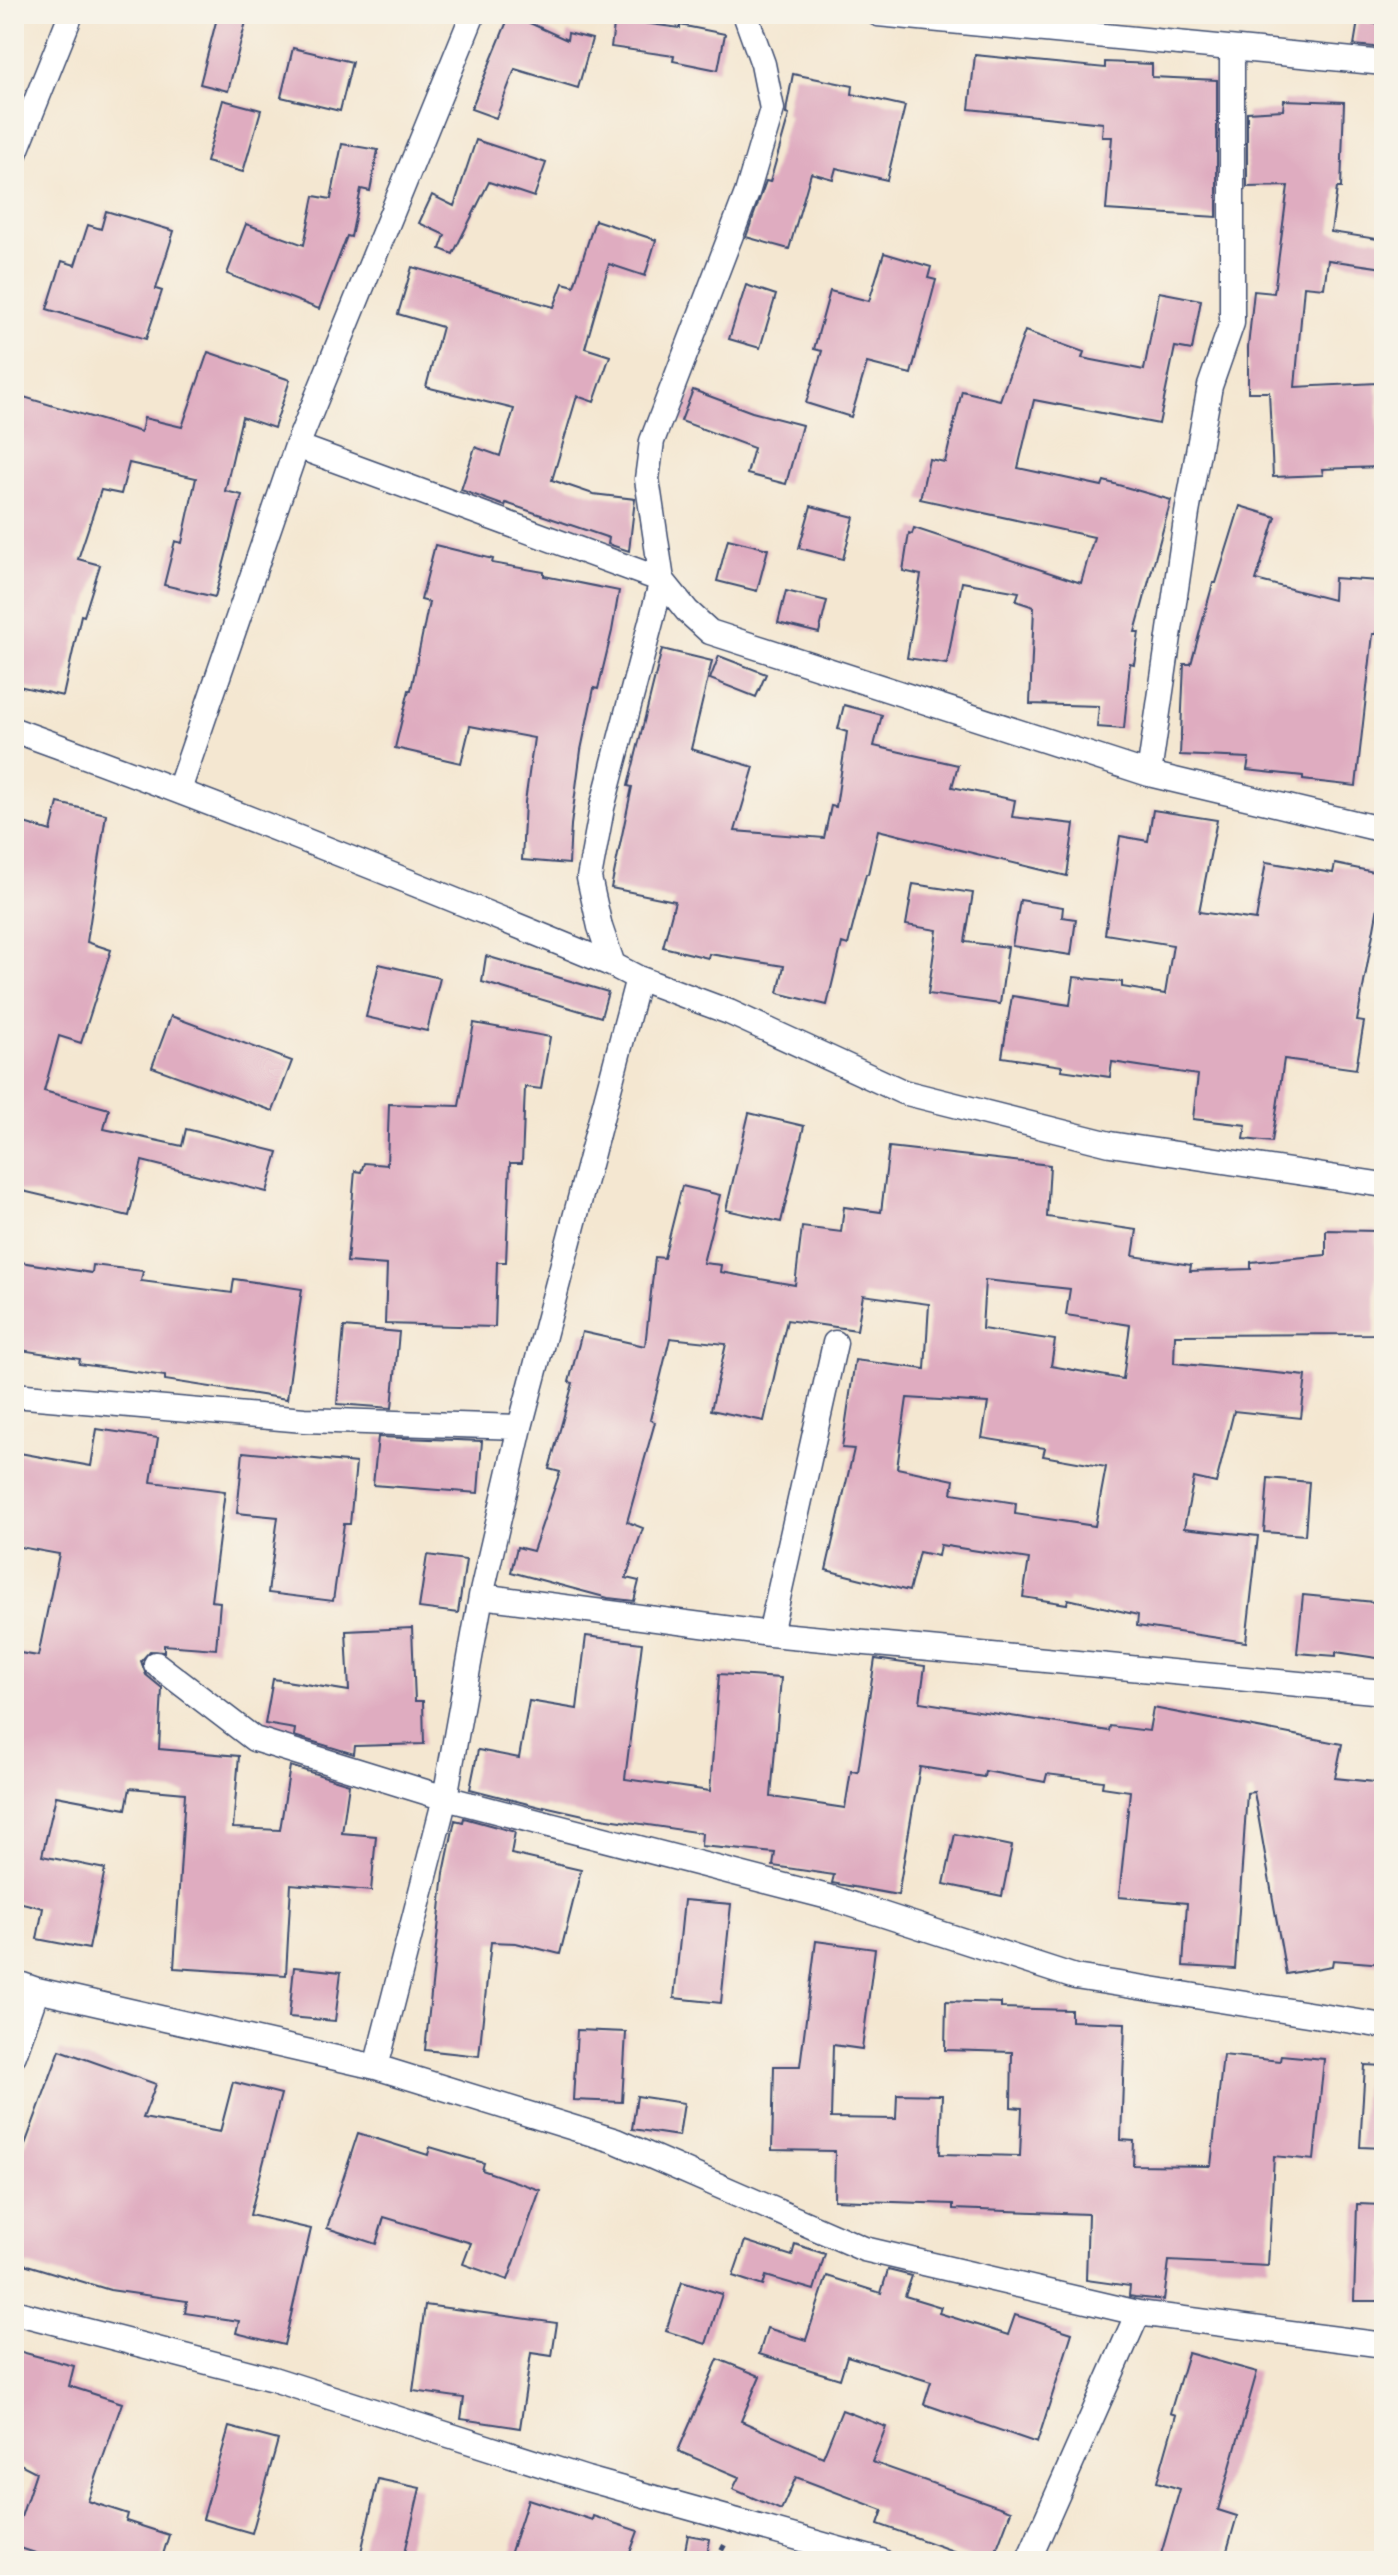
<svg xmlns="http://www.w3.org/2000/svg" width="1398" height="2575" font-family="Cardo,serif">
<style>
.building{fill:#dfacc0;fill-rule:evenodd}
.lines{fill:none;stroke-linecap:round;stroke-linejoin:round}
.street-casing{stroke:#3c4b6f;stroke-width:27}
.path{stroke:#3c4b6f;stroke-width:5;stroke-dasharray:6 6;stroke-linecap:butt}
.street{stroke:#fff;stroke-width:24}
</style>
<rect width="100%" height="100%" fill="#f7f3e8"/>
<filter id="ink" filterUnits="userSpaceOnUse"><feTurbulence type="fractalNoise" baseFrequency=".0125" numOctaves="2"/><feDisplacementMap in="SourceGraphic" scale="16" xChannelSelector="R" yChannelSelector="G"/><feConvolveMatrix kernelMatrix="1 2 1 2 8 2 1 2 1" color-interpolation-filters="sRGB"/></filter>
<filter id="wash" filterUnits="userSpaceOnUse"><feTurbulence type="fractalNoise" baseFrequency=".006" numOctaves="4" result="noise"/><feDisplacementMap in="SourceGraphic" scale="32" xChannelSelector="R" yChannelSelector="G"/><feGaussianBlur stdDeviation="1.8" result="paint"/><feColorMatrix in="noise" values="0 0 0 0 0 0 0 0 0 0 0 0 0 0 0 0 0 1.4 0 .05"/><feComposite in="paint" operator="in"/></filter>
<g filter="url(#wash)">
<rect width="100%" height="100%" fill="#f4e7d1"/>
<g id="blocks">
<!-- building -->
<path class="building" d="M218,14H248L228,91L200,84Z
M510,14L567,40L568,33L592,39L578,88L515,69L496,118L471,109Z
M615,19L680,28V25L725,34L718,70L673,61L674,56L611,47Z
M1358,21L1384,25V48L1354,45Z
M293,48L352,62L340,111L281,97Z
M975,55L1105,68V62L1152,64V77L1217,80V217L1106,210L1112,137H1102L1103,123L969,109Z
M793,74L853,86L852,94L905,106L887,180L836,168L833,179L811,173L789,249L746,237L766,181L770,182L789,115L786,114L787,105Z
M223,100L261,110L243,172L206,162Z
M1284,100L1344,102L1341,188H1337L1331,232L1384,240V268L1328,260L1324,288L1304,286L1295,387L1377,383L1380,467L1322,469L1323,475L1273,477L1269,392H1248V347L1254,291L1274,293L1288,186L1247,187V112L1283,110Z
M476,140L546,163L534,197L489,182L453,254L440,249L445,235L419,223L432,195L454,206Z
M342,144L378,150L370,191L361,189L351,237L347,236L319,309L227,274L246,224L304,245L314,196L331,199Z
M106,211L174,231L156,289L162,291L146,339L47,309L62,261L75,265L88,225L101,229Z
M595,220L656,240L645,276L609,264L585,348L610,356L594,402L577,396L552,480L593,494L635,499L629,551L608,544L609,538L506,503L505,506L461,490L475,447L500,456L514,409L426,387L442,327L398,314L412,267L554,307L563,283L574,286Z
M884,253L931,267L928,278L936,280L911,374L867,363L851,417L806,403L822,351L814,349L830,291L869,301Z
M746,285L776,295L760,348L729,339Z
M1159,292L1201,300L1192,350L1175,347L1159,424L1034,400L1018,468L1102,486L1104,481L1171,500L1135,632H1139L1134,664L1130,663L1124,729L1097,727L1099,706L1030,704L1034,607L1016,601L1019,592L962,582L947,664L907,658L921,575L903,571L909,533L912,534L914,528L1081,583L1094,537L920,499L929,459L945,462L962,391L1000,400L1025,331L1084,352L1082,358L1144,370Z
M208,352L290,380L274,428L242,417L225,491L242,495L215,597L164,585L175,541L182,543L196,478L129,463L121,494L101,490L78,559L100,565L84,616L81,615L63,696L14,685V394L141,432L144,418L182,427Z
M693,390L752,412L802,425L786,484L747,474L754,448L681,421Z
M811,506L854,517L843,559L799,548Z
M1240,506L1276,517L1256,580L1333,600L1334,578L1379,581L1377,634H1373L1356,786L1303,780V776L1247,770L1249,758L1180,755L1184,664H1191L1213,583H1216Z
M728,539L768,549L757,591L717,581Z
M435,545L493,559L492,563L544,572V576L619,591L612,631L598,689L594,688L581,750L571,825L569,864L522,860L525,802L534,738L470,726L461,763L395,748L409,690H411L429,602L421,600Z
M786,591L827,601L819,633L778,623Z
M662,649L712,661L691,749L754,767L735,831L824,838L831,806L836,807L847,732L838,729L844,705L882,715L874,746L958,765L952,787L1015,800L1012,817L1074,824L1067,876L878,830L868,874H866L848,945L842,943L827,1005L778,993L784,966L709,954L708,958L663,947L675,901L611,888L632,787L628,786Z
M719,656L766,674L756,697L710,679Z
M58,803L106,814L87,942L111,950L81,1043L59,1036L44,1091L109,1109L104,1129L182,1146L186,1129L278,1152L267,1192L142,1161L129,1216L14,1189V820L51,831Z
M1153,810L1217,820L1199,912L1256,920L1266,862L1333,873L1335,864L1384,874L1357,1021L1364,1022L1356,1069L1284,1059L1272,1142L1244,1139L1246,1125L1193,1119L1198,1075L1112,1062L1110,1077L1061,1070L1062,1066L1002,1057L1012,996L1070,1005L1074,977L1122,982V987L1165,994L1173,945L1105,934L1120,836L1148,841Z
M913,884L973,893L965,942L1008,947L1000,1004L928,994L937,930L906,925Z
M1020,900L1063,907L1062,917L1076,919L1071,955L1012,946Z
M486,956L608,992L601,1017L482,982Z
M379,964L440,978L427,1031L366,1017Z
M171,1016L292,1061L273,1111L152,1067Z
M474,1023L550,1037L541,1089L525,1087L522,1163H510L506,1262H497L495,1327L385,1324L387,1265L347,1262L355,1171L361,1172L364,1163L387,1165L389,1104L459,1106Z
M749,1113L804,1126L781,1222L726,1210Z
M889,1147L1050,1165L1047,1217L1137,1230L1133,1256L1191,1265L1190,1271L1251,1269V1262L1326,1255V1230L1376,1231L1375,1334L1175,1335L1174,1363L1306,1376L1301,1418L1234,1411L1216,1483L1194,1478L1184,1528L1258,1536L1246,1642L1137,1626L1138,1615L1068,1599L1067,1604L1023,1597L1029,1559L940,1545L938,1556L919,1552L909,1591L826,1570L854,1449L842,1448L855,1360L925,1369L929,1304L863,1295L857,1330L787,1320L764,1421L711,1410L726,1344L670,1338L650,1420L655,1422L627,1522L643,1528L626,1578L639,1581L634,1601L608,1598L511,1572L517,1547L533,1551L560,1472L549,1469L573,1383L569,1382L582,1332L645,1346L655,1257L664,1258L682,1186L720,1195L703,1263L721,1265L720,1272L795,1285L802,1227L841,1232L844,1207L881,1212ZM985,1280L1070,1289L1066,1315L1130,1325L1123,1379L1051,1366L1055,1340L982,1329ZM907,1398L988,1403L982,1438L1045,1448L1043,1456L1106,1467L1095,1526L1015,1514L1016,1503L952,1493L954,1480L897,1468Z
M14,1261L92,1273L93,1265L143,1271L141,1281L232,1293L234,1279L302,1289L287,1399L165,1380V1376L79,1364L80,1359L14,1349Z
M344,1327L399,1332L392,1408L337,1404Z
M97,1429L158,1438L151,1482L225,1491L211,1601L220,1602L216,1649L164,1645V1652L150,1651L141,1661L146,1675L162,1688L159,1749L239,1756L233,1828L280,1830L290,1766L349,1784L342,1833L376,1836L371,1891L291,1884L286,1975L174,1968L185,1793L130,1788L126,1809L56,1796L42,1856L105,1869L89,1949L37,1939L43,1908L14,1901V1652L38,1656L59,1554L14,1546V1452L91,1466Z
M378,1437L482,1441L478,1493L373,1485Z
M243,1452L356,1463L350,1524H344L333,1601L268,1593L278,1517L237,1513Z
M1268,1478L1309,1482L1305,1535L1264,1532Z
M427,1555L466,1560L458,1613L419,1608Z
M1303,1595L1384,1603V1659L1336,1652V1656L1297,1653Z
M412,1628L415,1701H423L424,1744L355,1746L354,1754L294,1736L295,1729L265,1724L273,1679L349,1691L346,1631Z
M586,1636L642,1643L625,1779L710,1791L719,1674L781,1678L771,1797L845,1808L851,1771L858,1772L875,1659L925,1666L920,1702L1109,1731L1110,1726L1149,1731L1153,1708L1342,1744L1335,1778L1384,1783V1964L1333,1960L1332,1966L1286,1974L1254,1792L1247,1793L1235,1969L1183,1966L1187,1903L1119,1897L1130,1791L1102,1787L1103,1781L1047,1774L1045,1782L985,1771L984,1777L920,1767L898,1895L832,1883L834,1875L773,1866L775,1853L701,1846L702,1833L588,1816L544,1806V1808L470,1789L478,1750L519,1758L529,1701L577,1709Z
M464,1818L515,1832L511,1854L581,1870L560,1954L516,1943L491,1942L479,2056L425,2050L444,1873L455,1820L463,1822Z
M955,1834L1012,1846L1002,1896L944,1884Z
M684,1900L731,1904L721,2003L674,1998Z
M816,1941L875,1949L862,2049L833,2045L831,2118L896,2119L897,2094L942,2095L940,2154L1020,2156L1022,2108L1011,2107L1012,2052L945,2050L946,2001L1001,2003V2008L1071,2010V2021L1125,2023L1121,2140L1134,2141L1133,2165L1211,2166L1223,2055L1280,2061L1281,2055L1324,2059L1314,2160L1274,2156L1268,2266L1169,2261L1164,2300L1135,2297L1129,2296L1130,2286L1086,2280L1088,2214L953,2209V2204L834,2200L835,2151L772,2150L774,2066H800Z
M294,1967L341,1972L335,2021L289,2017Z
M577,2030L626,2032L622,2102L573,2100Z
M60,2050L156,2084L143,2118L220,2132L233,2082L281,2094L250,2215L311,2229L284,2345L236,2333L239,2321L185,2313L187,2301L110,2290L14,2261V2156L20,2158Z
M1365,2065L1384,2066V2148L1360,2147Z
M637,2096L684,2103L679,2136L632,2129Z
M358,2133L428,2155L430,2147L484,2163L482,2170L540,2190L508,2280L463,2264L471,2243L384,2217L376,2244L327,2228Z
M1357,2204L1384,2205V2301H1354Z
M745,2241L792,2256L795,2244L825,2254L814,2290L766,2276L763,2286L733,2276Z
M888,2270L912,2276L905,2296L941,2307L939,2313L1008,2335L1015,2315L1072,2333L1037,2443L924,2404L931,2382L847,2356L840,2379L759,2354L767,2328L806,2340L827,2276L881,2293Z
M682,2282L722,2294L706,2344L666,2331Z
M425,2305L557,2323L552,2356L531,2353L520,2428L461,2419L464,2398L413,2391Z
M14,2350L74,2366L69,2386L122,2403L88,2501L128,2514L126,2521L169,2535L161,2561H43L45,2556L14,2546V2538L36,2472L14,2461Z
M1188,2353L1257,2372L1218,2510L1237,2516L1224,2561H1159L1180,2489L1157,2482L1176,2415L1170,2413Z
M718,2359L760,2376L741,2421L823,2457L842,2410L886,2427L872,2462L1011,2511L992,2561H981L878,2524L883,2510L796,2477L781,2510L733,2489L739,2477L678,2451Z
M229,2427L278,2440L252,2533L203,2519Z
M378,2479L420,2488L403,2561H359Z
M528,2499L592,2520L593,2516L638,2531L627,2561H508Z
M688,2535L710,2539L706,2561H683Z"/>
</g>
</g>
<g filter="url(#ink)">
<use href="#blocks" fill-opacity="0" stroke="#3c4b6f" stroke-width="2"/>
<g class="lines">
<defs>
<path id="street" d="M878,14L1384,63
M14,156L71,14
M297,446L662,580L687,611L710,632L1149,774L1384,830
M14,730C216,803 415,883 613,965L638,978L729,1012L903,1092L1110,1144L1384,1185
M1149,774L1187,513L1210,386L1232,323V50
M179,790L297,446L473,14
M613,965L600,927L589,878L602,808L662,580L647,479L652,441L747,193L772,109L763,64L745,14
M14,1395L304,1420L520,1427
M481,1596L770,1634L1384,1692
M770,1634L835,1343
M156,1664L254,1739L445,1798L832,1898L1075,1977L1384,2026
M14,1982L37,1990L376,2067L616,2141L864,2249L1138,2313L1384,2345
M14,2055L37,1990
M376,2067L445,1798L481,1596L520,1427L638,978
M14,2312L273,2379L587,2479L881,2561
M1028,2561L1138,2313"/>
</defs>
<!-- street casing -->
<use href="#street" class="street-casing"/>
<!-- path -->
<path class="path" d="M716,2561L725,2544"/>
<!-- street -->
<use href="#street" class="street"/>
</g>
</g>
<!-- margin -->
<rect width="1398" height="2575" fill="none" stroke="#f7f3e8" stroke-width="48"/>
</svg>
